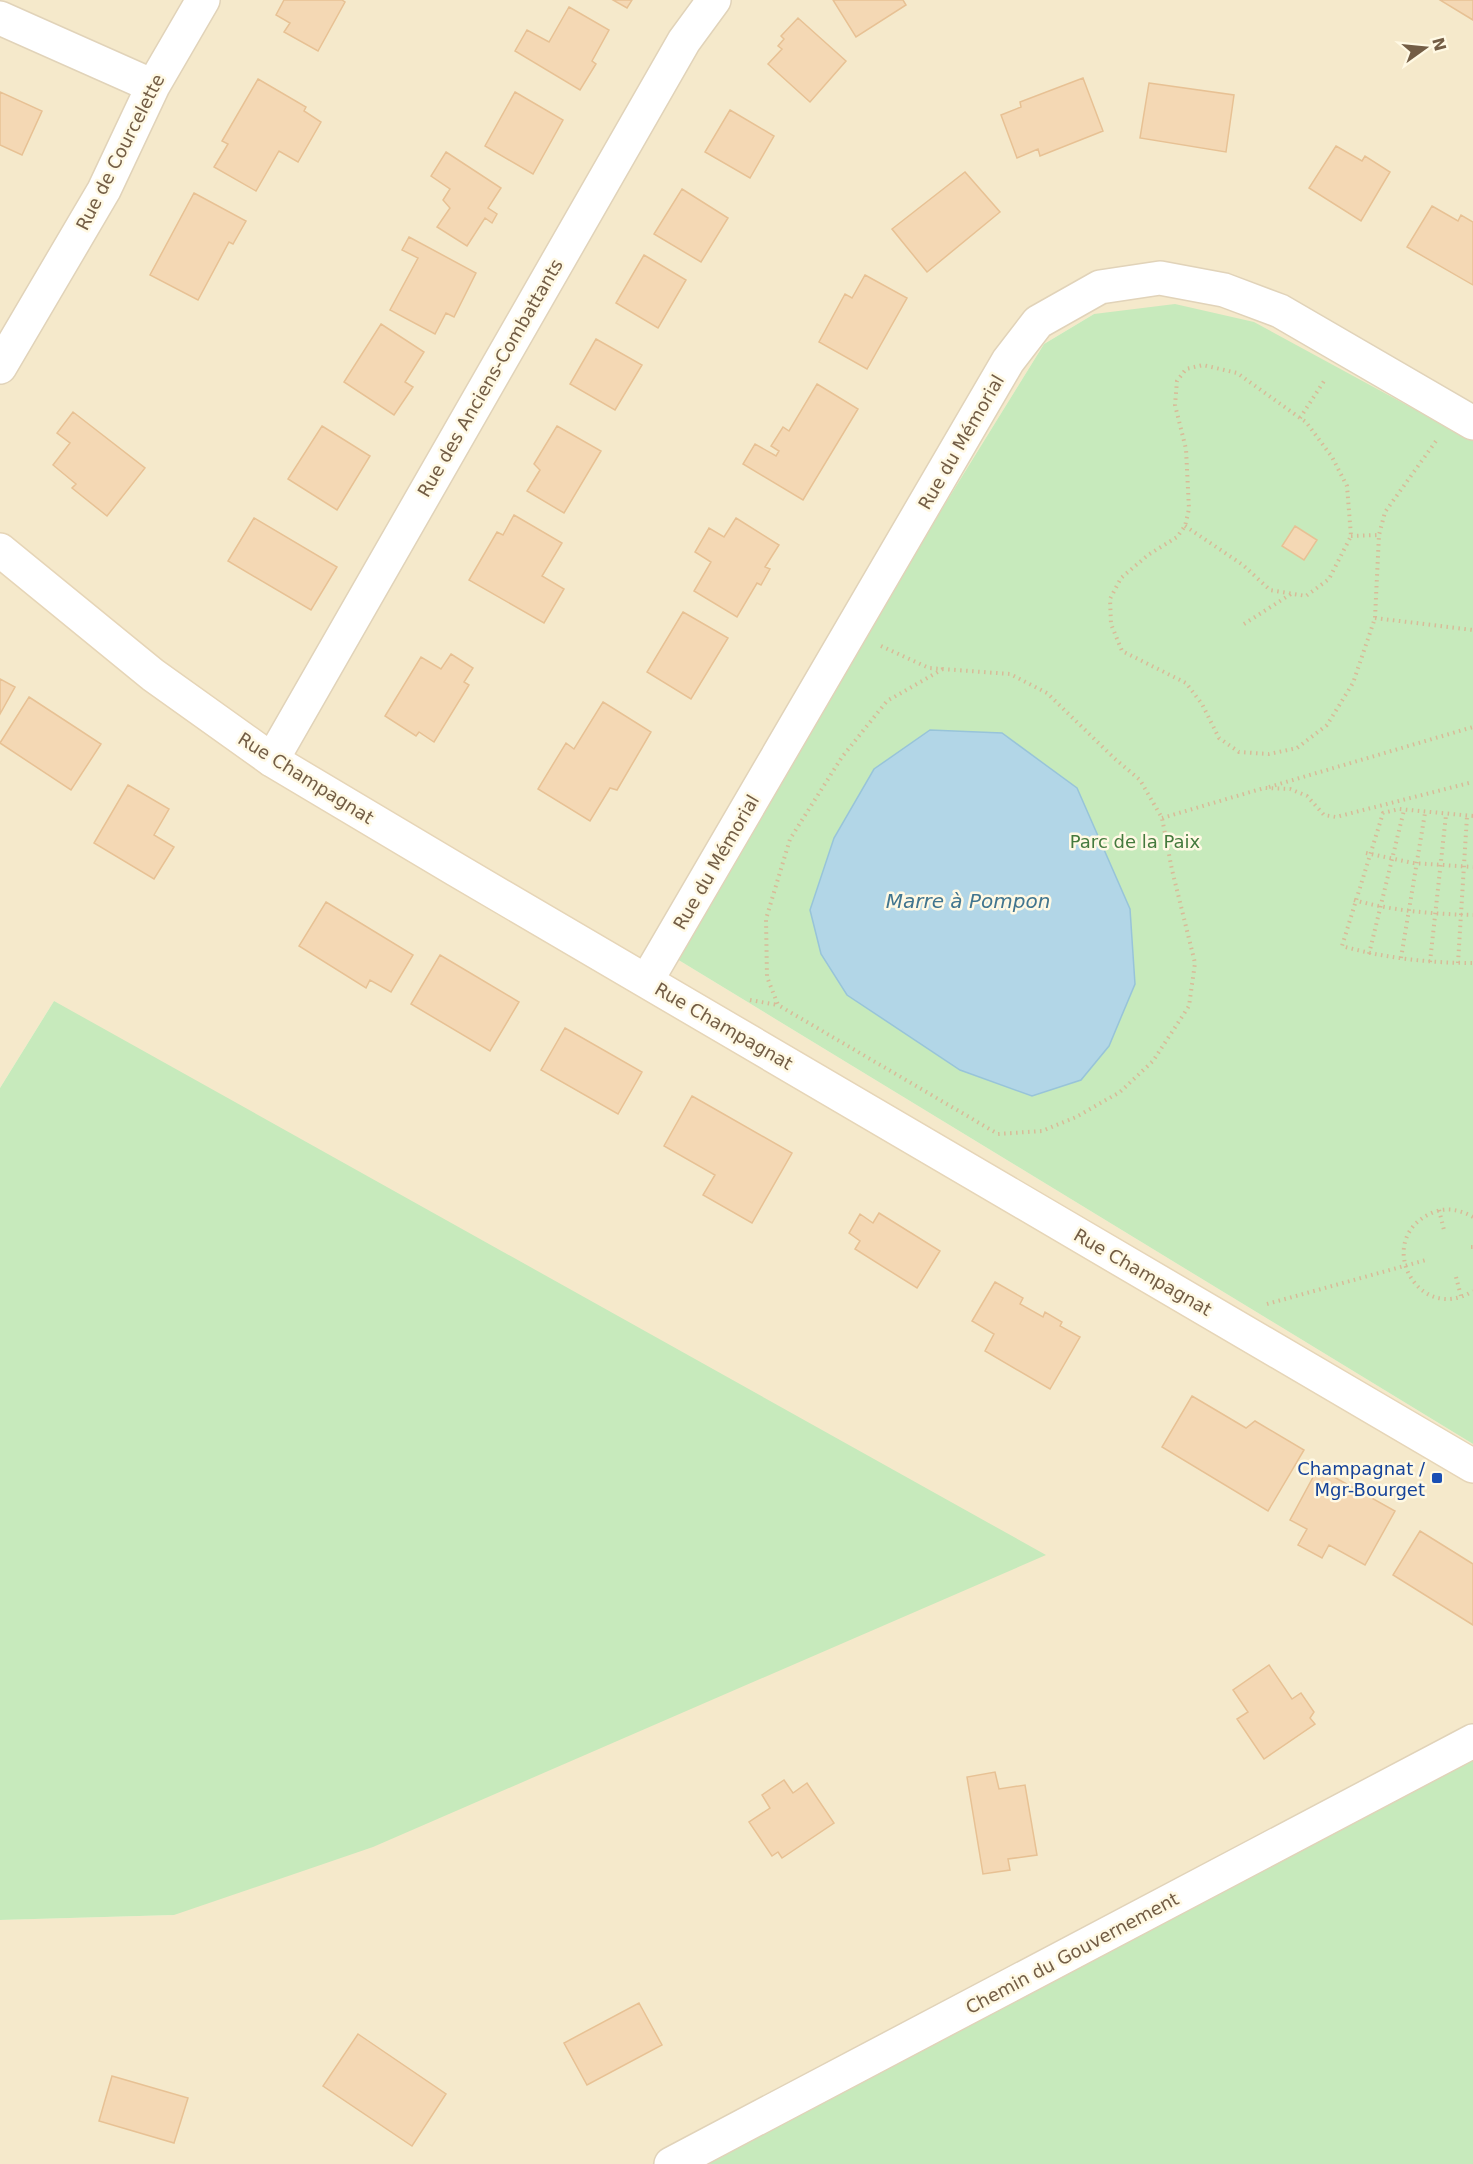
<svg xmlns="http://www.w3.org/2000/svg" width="1473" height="2164" font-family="'DejaVu Sans',sans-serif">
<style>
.residential{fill:#f5e9cb}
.green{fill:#c7eabc}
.water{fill:#b2d6e7;stroke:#98c4d9;stroke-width:1.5}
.building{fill:#f4d8b4;stroke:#e7c194;stroke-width:1.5}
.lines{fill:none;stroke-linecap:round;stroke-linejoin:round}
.street-casing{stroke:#e1d3b9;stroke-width:36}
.secondary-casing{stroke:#e6d5b7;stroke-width:36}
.path{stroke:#d8bb98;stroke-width:4;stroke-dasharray:1.5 4.5;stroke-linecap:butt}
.street{stroke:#fff;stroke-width:33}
.secondary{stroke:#fff;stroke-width:33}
.transit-dot{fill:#1a4fb4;stroke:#fff9e4;stroke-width:2}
.labels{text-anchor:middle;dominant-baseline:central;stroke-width:5;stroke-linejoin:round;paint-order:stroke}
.street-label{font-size:18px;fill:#735d45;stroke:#fff9e4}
.park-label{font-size:18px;fill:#447a3d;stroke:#fff9e4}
.transit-label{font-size:18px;fill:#164399;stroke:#fff9e4;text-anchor:end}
.water-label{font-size:20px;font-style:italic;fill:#41758f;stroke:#fff9e4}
</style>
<rect width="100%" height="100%" fill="#fdf6dd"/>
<!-- residential -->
<path class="residential" d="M0,0H1473V441L1094,314L1044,344L667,953L1473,1444V1734L652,2164H0V1920L174,1915L54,1001L0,1088Z"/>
<!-- green -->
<path class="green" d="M1175,304L1254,322L1473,441V1444L667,953L1044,344L1094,314Z
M54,1001L1046,1555L373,1847L174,1915L0,1920V1088Z
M1473,1734V2164H652Z"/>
<!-- water -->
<path class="water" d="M930,730L1002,733L1077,788L1130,909L1135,984L1109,1046L1081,1080L1032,1096L960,1070L847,995L821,954L810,910L834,838L874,769Z"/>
<!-- building -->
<path class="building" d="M284,0H342L345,2L318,51L284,32L290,23L276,15Z
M613,0H632L627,8Z
M833,0H903L906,5L856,37Z
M1440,0H1473V20Z
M569,7L609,30L592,61L596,64L580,90L515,51L527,30L549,42Z
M798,18L846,61L810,102L768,64L782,49L778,46L784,39L781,36Z
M1083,78L1103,131L1040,156L1038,149L1017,158L1001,115L1021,107L1020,102Z
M258,79L306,107L304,111L321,122L298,162L279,151L256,191L214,167L228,144L222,141Z
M1149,83L1234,95L1226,152L1140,138Z
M0,92L42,111L22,155L0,145Z
M515,92L563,120L533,174L485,146Z
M730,110L774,136L750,178L705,152Z
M1336,146L1362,161L1365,156L1390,172L1361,221L1309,188Z
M446,152L501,188L488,208L497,214L492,223L485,218L467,246L437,227L450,208L443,200L450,189L431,176Z
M965,172L1000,212L927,272L892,229Z
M682,189L728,218L701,262L654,234Z
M194,193L246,221L233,244L229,242L198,300L150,275Z
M1432,206L1458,221L1461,215L1473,222V285L1407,247Z
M409,237L476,273L454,317L446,313L435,334L390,310L418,258L402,250Z
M644,255L686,280L658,328L616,303Z
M865,275L907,298L867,369L819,342L845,294L852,298Z
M381,324L424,352L405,382L413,387L394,415L344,382Z
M596,339L642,365L615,410L570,384Z
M817,384L858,409L803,500L743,464L755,444L776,456L779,451L771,446L783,427L789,431Z
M73,412L145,468L107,516L72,488L76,484L53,465L70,443L57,433Z
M322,426L370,456L337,510L288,479Z
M557,426L601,451L564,513L527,491L540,470L534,464Z
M514,515L562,543L542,576L564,589L544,623L469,580L497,532L503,535Z
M254,518L337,567L311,610L228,561Z
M736,518L779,545L765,567L770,569L761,585L757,583L737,617L694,591L711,562L695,552L709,528L724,537Z
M1295,526L1317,540L1304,560L1282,546Z
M683,612L728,638L691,699L647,672Z
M451,654L473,668L464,682L469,685L434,742L419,732L416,736L385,716L421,657L441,669Z
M0,679L15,687L0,714Z
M29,697L101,744L71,790L0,743Z
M603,702L651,732L617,790L610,788L590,821L538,789L566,743L574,749Z
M128,785L169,809L154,835L174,847L154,879L94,843Z
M326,902L413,955L391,992L370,980L366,988L299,946Z
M440,955L519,1002L490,1051L411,1004Z
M565,1028L642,1072L618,1114L541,1070Z
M692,1096L792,1153L752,1223L703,1195L715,1175L664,1146Z
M879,1213L940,1251L917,1288L855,1249L860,1241L849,1233L860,1214L873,1223Z
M995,1282L1023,1298L1020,1304L1043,1317L1045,1312L1062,1322L1060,1326L1080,1337L1050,1389L985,1351L994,1334L972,1321Z
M1192,1396L1246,1428L1255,1421L1304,1450L1268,1511L1162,1447Z
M1318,1468L1395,1511L1365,1565L1329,1545L1322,1558L1298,1545L1307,1529L1290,1520Z
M1420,1531L1473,1564V1625L1393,1575Z
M1269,1665L1292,1699L1301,1693L1314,1712L1310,1718L1315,1724L1264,1759L1237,1719L1248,1712L1233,1690Z
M995,1772L999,1789L1025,1785L1037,1855L1008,1859L1010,1870L983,1874L967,1777Z
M784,1780L793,1793L807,1783L834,1823L782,1858L778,1852L772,1856L749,1822L770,1808L762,1795Z
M639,2003L662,2045L587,2085L564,2043Z
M358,2034L446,2094L412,2146L323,2086Z
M112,2076L188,2098L174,2143L99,2121Z"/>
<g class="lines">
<defs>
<path id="street" d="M0,18L153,86
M0,367L104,190L153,86L203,0
M272,760L684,41L714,0
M647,980L1008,361L1038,322L1100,287L1160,278L1224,290L1280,311L1473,423
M671,2164L1473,1741"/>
<path id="secondary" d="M0,550L153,675L272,760L455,869L1473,1466"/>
</defs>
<!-- street casing -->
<use href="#street" class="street-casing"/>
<!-- secondary casing -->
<use href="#secondary" class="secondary-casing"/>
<!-- path -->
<path class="path" d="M1300,418L1326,378
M1185,526L1243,565L1270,590L1306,596L1329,579L1351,536L1347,486L1332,457L1306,422L1300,418L1237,373L1203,365L1186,369L1177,381L1175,405L1186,449L1189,509L1185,526L1177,537L1148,555L1121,578L1110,599L1111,624L1122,651L1186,683L1202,704L1219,738L1239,752L1269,754L1297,748L1327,725L1353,683L1375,618L1379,535L1385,512L1436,441
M1351,536L1379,535
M1375,618L1473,630
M1244,624L1291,594
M881,646L929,668L1010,674L1047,693L1114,758L1140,780L1162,818L1172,870L1195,963L1189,1006L1153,1061L1120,1092L1076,1117L1042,1131L998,1134L778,1005L767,977L766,919L790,839L842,757L887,701L943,669
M1269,787L1473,727
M1473,816L1399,809L1383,813L1342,946C1384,958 1429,963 1473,963
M1162,818L1264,788L1290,789L1307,796L1324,815L1336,817L1473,782
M1366,853L1413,863L1473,867
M1354,900C1393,911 1433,914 1473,915
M1369,954L1404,810
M1401,958L1425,813
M1430,962L1446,815
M1458,963L1467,816
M750,1000L778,1005
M1439,1210L1444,1230
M1473,1217C1461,1210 1447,1207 1434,1212C1371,1237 1417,1326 1473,1291
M1471,1247H1473
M1456,1277L1461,1296
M1267,1304L1426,1260"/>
<!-- street -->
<use href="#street" class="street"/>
<!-- secondary -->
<use href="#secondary" class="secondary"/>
</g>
<!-- markers -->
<rect class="transit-dot" x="1431" y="1472" width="12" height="12" rx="3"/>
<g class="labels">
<!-- street labels -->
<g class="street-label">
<text transform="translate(120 152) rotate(-63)">Rue de Courcelette</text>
<text transform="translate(490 378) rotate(-60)">Rue des Anciens-Combattants</text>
<text transform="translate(961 442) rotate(-60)">Rue du Mémorial</text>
<text transform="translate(306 778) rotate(32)">Rue Champagnat</text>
<text transform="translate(716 862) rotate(-60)">Rue du Mémorial</text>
<text transform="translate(724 1026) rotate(30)">Rue Champagnat</text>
<text transform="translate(1143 1272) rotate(30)">Rue Champagnat</text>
<text transform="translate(1072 1953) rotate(-28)">Chemin du Gouvernement</text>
</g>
<!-- park labels -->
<g class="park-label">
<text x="1135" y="841">Parc de la Paix</text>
</g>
<!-- transit labels -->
<g class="transit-label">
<text x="1425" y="1468">Champagnat /<tspan x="1425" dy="21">Mgr-Bourget</tspan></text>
</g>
<!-- water labels -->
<g class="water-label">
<text x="968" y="901">Marre à Pompon</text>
</g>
</g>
<!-- north arrow -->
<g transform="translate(1425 48) rotate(75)" stroke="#fff9e4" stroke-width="4.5" paint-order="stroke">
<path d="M0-4.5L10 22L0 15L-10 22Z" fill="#735d45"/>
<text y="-9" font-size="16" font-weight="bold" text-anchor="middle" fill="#735d45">N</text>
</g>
</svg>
